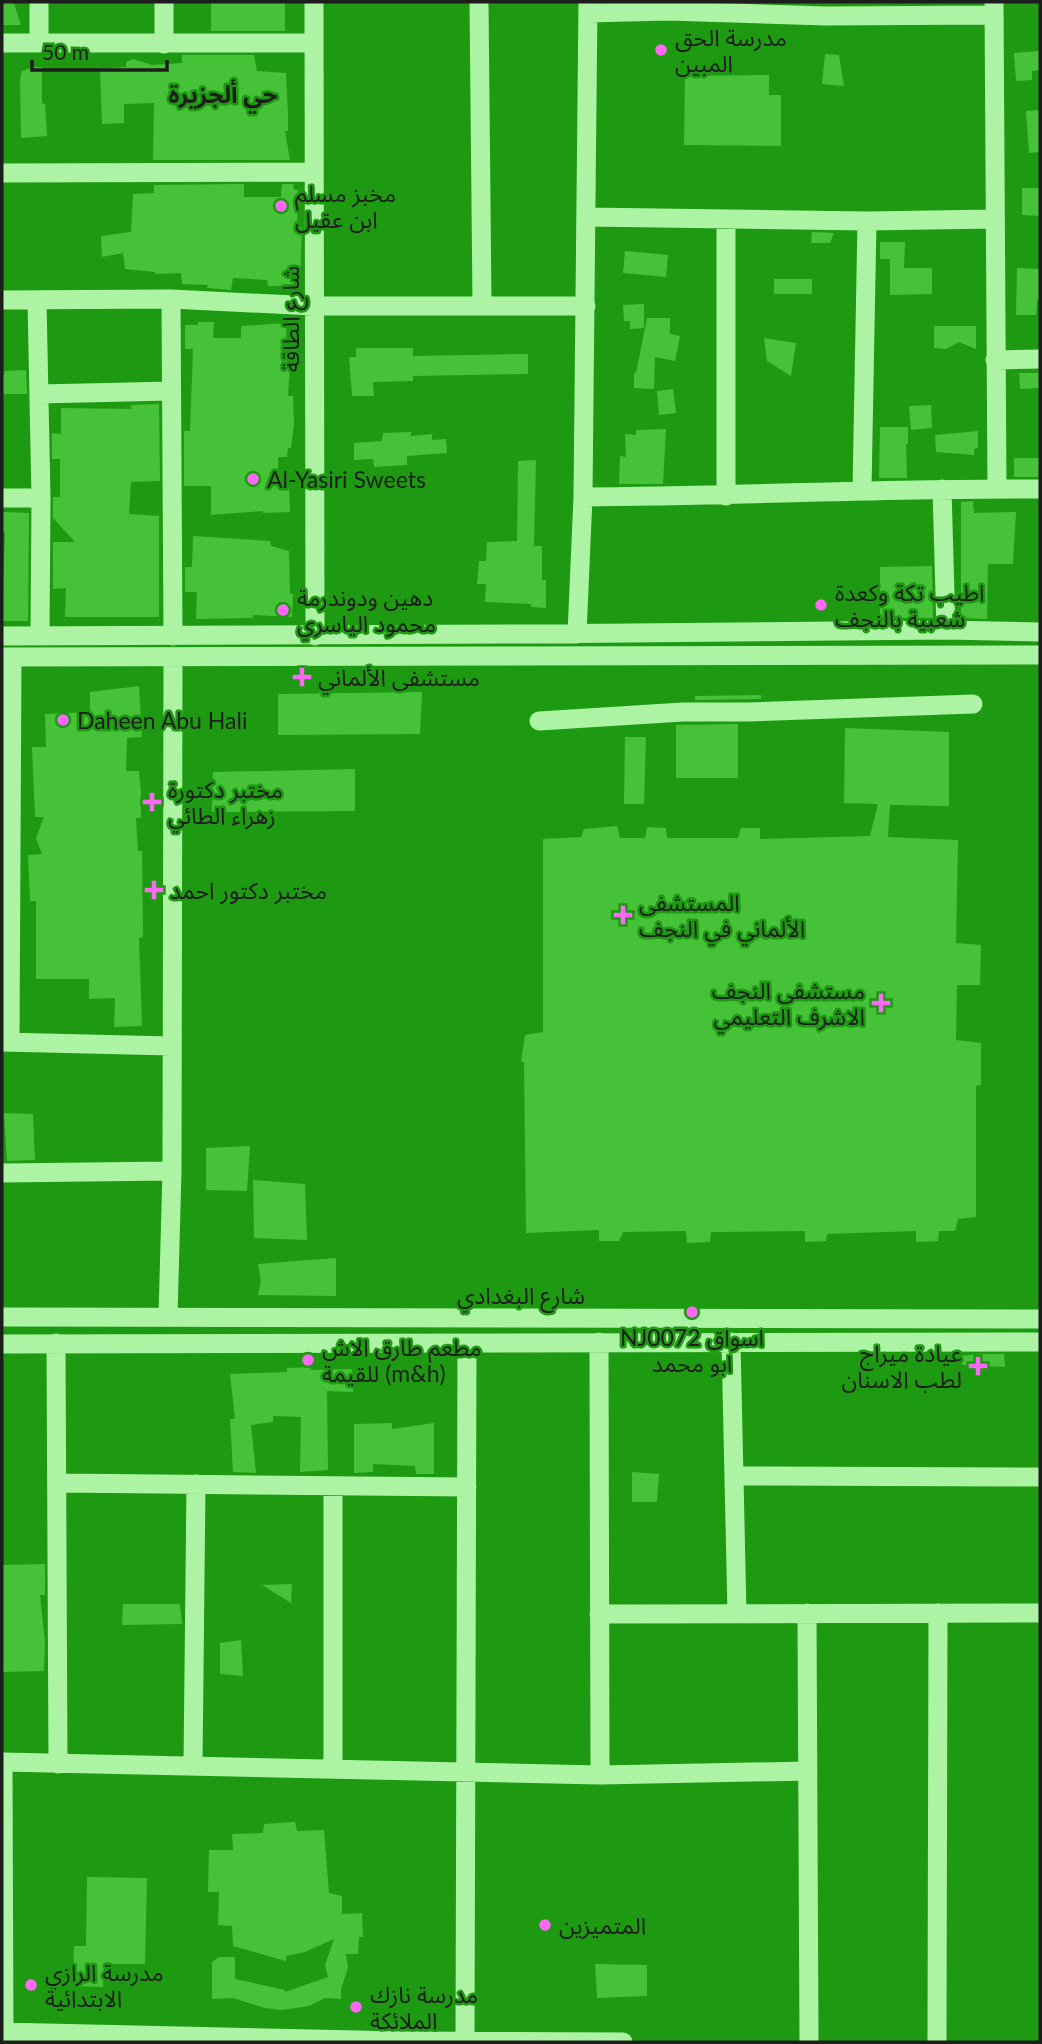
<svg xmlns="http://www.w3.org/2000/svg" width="1042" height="2044" font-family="Lato,'Noto Sans Arabic',sans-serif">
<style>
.building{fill:#46c239}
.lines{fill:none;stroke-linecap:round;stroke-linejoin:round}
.minor{stroke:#acf4a4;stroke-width:19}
.poi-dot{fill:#ff67f6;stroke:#1d9a11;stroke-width:2.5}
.labels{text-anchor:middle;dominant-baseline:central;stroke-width:5;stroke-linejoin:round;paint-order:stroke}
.poi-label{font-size:23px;fill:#1d1d1d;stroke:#1d9a11;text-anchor:start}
.street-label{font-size:23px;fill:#1d1d1d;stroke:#1d9a11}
.neighbourhood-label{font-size:24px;font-weight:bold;fill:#1d1d1d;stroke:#1d9a11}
</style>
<rect width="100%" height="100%" fill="#1d9a11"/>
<!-- building -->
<path class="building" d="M2,2L14,3L21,25H2Z
M211,2H285V31H211Z
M1040,51V70L1032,71V80L1016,81L1014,53Z
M825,54L839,55L844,86L822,84Z
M182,55H254L257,71L286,73L288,115V131H285L290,160H153L154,103L124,104V123L102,124L100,69L126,67V62L133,59L152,65L182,63Z
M34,67H42V103L45,104L47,136L21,138L20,79L22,71Z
M769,75V95H781V146L684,145L685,76Z
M1040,110V152L1029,153L1026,111Z
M244,184V197H281L282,184H293L294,190H298L297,228L302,227L300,286H268L267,280L233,278L231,290L207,288L208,285L182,284L181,273L155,274V272L125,269L123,253L102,257L101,236L131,232L133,194L154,193V185Z
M1022,188H1040V216L1022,215Z
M812,232L834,233L830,243H811Z
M880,242H905L904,268H932V294L890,295V259H880Z
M625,251L668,255L666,277L623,273Z
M1017,268L1040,269V296L1037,301L1036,315H1016Z
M774,279H812V294H774Z
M644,304V328L630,329V321H624L623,305Z
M647,318H670V334L680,336L675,361L655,357L654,389L634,388V373H636Z
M198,322H214L213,338H241V326L286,323L287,367H290L288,396H293L294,424L291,448H288L287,457H278V486H289L290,512L263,513V511L211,515V486H184V431H190L193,349H185V325H198Z
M934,326H976V349L959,342L946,349L934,348Z
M764,338L796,343L791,376L767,361Z
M356,348H413V356L528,354V374L413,376V381L373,382L374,396H352L349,357H356Z
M26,370L27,394H2V378L5,371Z
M1019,373H1040V388L1020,389Z
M673,389L676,413L659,415L657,391Z
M159,404L160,481L131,482L129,514L159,516V617H65L66,588L53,589V542H75L53,518V497H60V459H52V433L61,434V408L131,409V405Z
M931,405L932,428L911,430L909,406Z
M880,427H908V444H906L907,478H879Z
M666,429L663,484H619L620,456L626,457L625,434L636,435V430Z
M978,431V448L974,449V455L936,452L935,435Z
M411,432V436L432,434V440L446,439L447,453L407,456V465L374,467L373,459L354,460V443L382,441L383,433Z
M1014,458H1040V477H1014Z
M536,460L534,546H542V580H546V608L531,607V604L485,602L486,584H477L479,561H486L487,542L517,541L518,461Z
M973,501L974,513L1016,512L1013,564H988L987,619L961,618V502Z
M2,512L29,513L28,621H2L5,533H2Z
M193,536L270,541L271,546L289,551L290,594H293L292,617L253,615V618L196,619L197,592H185V567H192Z
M932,566L933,618H880V567Z
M139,686L142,737L127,738L126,771H139L141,792V818H136L138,851H142L143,937L139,938L142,1026L114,1027L115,998L89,999V979H36V901H30L28,855L42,854L36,838L44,817H35L32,747H46L45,714L90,712V692Z
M422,692L420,734L278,735V694Z
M761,695V699L695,700V696Z
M738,724V778H676V725Z
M845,728L949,732V806L890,805L888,837L958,840L956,943L981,945L980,985H957L956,1040L981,1043V1085L976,1086V1217L958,1219L955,1231H939L938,1241L916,1242V1231L827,1234L826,1241L805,1242V1231L711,1232L710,1242L687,1243L686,1231L623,1232L619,1241H599V1230L526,1233L524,1062H521L525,1035L543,1032V839L581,837L584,829L617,826L620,838H645L647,827L666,828L667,838H738L741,828H760V839L870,836L878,804L844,803Z
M625,737H646L644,804H624Z
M355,769V811L212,812L213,772Z
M4,1113L33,1114L35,1160L7,1161Z
M250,1146L247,1191L206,1190V1148Z
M253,1180L305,1184L307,1240L254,1238Z
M336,1258V1296L258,1295L261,1281L258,1264Z
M978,1354H1004L1005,1367L962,1365L961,1356Z
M310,1367L311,1370L352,1369L353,1392L327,1391L328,1470L300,1472L301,1417L273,1416V1422L251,1425L256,1473L233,1472L230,1419H235L230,1374L287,1372V1368Z
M392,1423V1429L434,1423V1474H416L415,1466L373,1464V1472L354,1473V1424Z
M632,1472L659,1474L657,1502H632Z
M45,1564V1595H40L45,1642L44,1671L2,1672V1565Z
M292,1584L291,1603L262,1585Z
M123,1604H180L182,1624L122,1625Z
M241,1640L243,1676L220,1674V1643Z
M295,1822L297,1831L324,1830L329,1893L342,1896V1914L362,1913L363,1937H359L358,1954H346L348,1968L341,1989V1999L325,1998L309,2006L282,2010L265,2008L233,1998L212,1999V1962L219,1957H235V1979L285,1990V1992L328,1977L325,1965L334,1939L305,1952L286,1956V1961L233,1946L232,1926L218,1925L219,1892H208L209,1850H233L232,1834L263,1833L264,1824Z
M87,1877L147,1878L145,1964H104L103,1987L73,1986L74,1946H86Z
M595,1964L647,1965V1996L597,1998Z"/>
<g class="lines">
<!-- minor -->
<path class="minor" d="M39,2V43
M164,2V44
M314,2L315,636
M479,2L482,304
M994,2L997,489
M588,13L668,11L826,16L994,15
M2,43H314
M2,173L314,172
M587,217L867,221L995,219
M171,299L173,636
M2,300L171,299L314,306H586
M37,300L41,498L40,636
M995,360L1040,359
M39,394L171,391
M942,489L946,630
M862,490L867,221
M726,496V219
M583,497C735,496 888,488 1040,489
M2,498H41
M577,634L583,497L588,2
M2,636L520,634L946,630L1040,632
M2,657L1040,655
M539,721L683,712H747L973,704
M2,1042L172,1046
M10,1042L12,657
M2,1173L172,1171
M168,1316L172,1171L173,657
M2,1317L1040,1319
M599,1342L600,1775
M731,1342L737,1614
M56,1343L58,1764
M2,1344L1040,1342
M734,1476L1040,1477
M59,1483L467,1487
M807,1613L809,2042
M599,1614L1040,1613
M2,1762L600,1775L808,1771
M3,1762L4,2042
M193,1766L196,1484
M333,1769V1486
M2,2032L403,2041L623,2042
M465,2041L467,1343
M937,2042L938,1613"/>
</g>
<!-- markers -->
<g class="poi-dot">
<circle cx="661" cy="50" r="7"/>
<circle cx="281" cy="206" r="7"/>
<circle cx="253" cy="479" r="7"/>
<circle cx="821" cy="605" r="7"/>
<circle cx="283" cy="610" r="7"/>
<path d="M298.5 666.5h7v7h7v7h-7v7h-7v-7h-7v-7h7z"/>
<circle cx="63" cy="720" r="7"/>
<path d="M148.5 791.5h7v7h7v7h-7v7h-7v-7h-7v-7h7z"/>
<path d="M150.5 879.5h7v7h7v7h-7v7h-7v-7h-7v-7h7z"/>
<path d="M619.5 904.5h7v7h7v7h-7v7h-7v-7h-7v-7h7z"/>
<path d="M877.5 992.5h7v7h7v7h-7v7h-7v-7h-7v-7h7z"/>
<circle cx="692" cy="1312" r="7"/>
<circle cx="308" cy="1360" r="7"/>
<path d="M974.5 1355.5h7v7h7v7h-7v7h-7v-7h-7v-7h7z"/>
<circle cx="545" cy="1925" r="7"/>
<circle cx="31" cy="1985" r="7"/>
<circle cx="356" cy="2007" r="7"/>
</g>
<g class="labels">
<!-- poi labels -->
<g class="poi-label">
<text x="675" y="37">مدرسة الحق<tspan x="675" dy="26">المبين</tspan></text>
<text x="295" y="193">مخبز مسلم<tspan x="295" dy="26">ابن عقيل</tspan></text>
<text x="267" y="479">Al-Yasiri Sweets</text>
<text x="835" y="592">اطيب تكة وكعدة<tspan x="835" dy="26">شعبية بالنجف</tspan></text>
<text x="297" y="597">دهين ودوندرمة<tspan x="297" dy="26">محمود الياسري</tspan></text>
<text x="318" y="677">مستشفى الألماني</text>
<text x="77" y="720">Daheen Abu Hali</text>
<text x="168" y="789">مختبر دكتورة<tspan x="168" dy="26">زهراء الطائي</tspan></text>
<text x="170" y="890">مختبر دكتور احمد</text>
<text x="639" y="902">المستشفى<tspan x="639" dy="26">الألماني في النجف</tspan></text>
<text x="865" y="990" text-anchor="end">مستشفى النجف<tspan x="865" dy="26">الاشرف التعليمي</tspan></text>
<text x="692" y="1337" text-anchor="middle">NJ0072 اسواق<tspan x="692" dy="26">ابو محمد</tspan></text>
<text x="322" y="1347">مطعم طارق الاش<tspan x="322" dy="26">للقيمة (m&amp;h)</tspan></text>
<text x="962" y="1353" text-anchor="end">عيادة ميراج<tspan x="962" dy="26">لطب الاسنان</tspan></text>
<text x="559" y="1925">المتميزين</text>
<text x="45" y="1972">مدرسة الرازي<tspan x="45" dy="26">الابتدائية</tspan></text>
<text x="370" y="1994">مدرسة نازك<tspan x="370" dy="26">الملائكة</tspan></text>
</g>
<!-- street labels -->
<g class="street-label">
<text transform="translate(290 319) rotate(-90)">شارع الطاقة</text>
<text x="521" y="1295">شارع البغدادي</text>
</g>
<!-- neighbourhood labels -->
<g class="neighbourhood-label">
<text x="223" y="93">حي ألجزيرة</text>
</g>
</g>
<!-- border -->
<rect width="1042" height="2044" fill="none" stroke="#1d1d1d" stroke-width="7"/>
<!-- scale -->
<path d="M32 60v10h135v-10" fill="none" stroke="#1d1d1d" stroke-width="3.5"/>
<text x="42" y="60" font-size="21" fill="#1d1d1d" stroke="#1d9a11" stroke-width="5" paint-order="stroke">50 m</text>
</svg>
